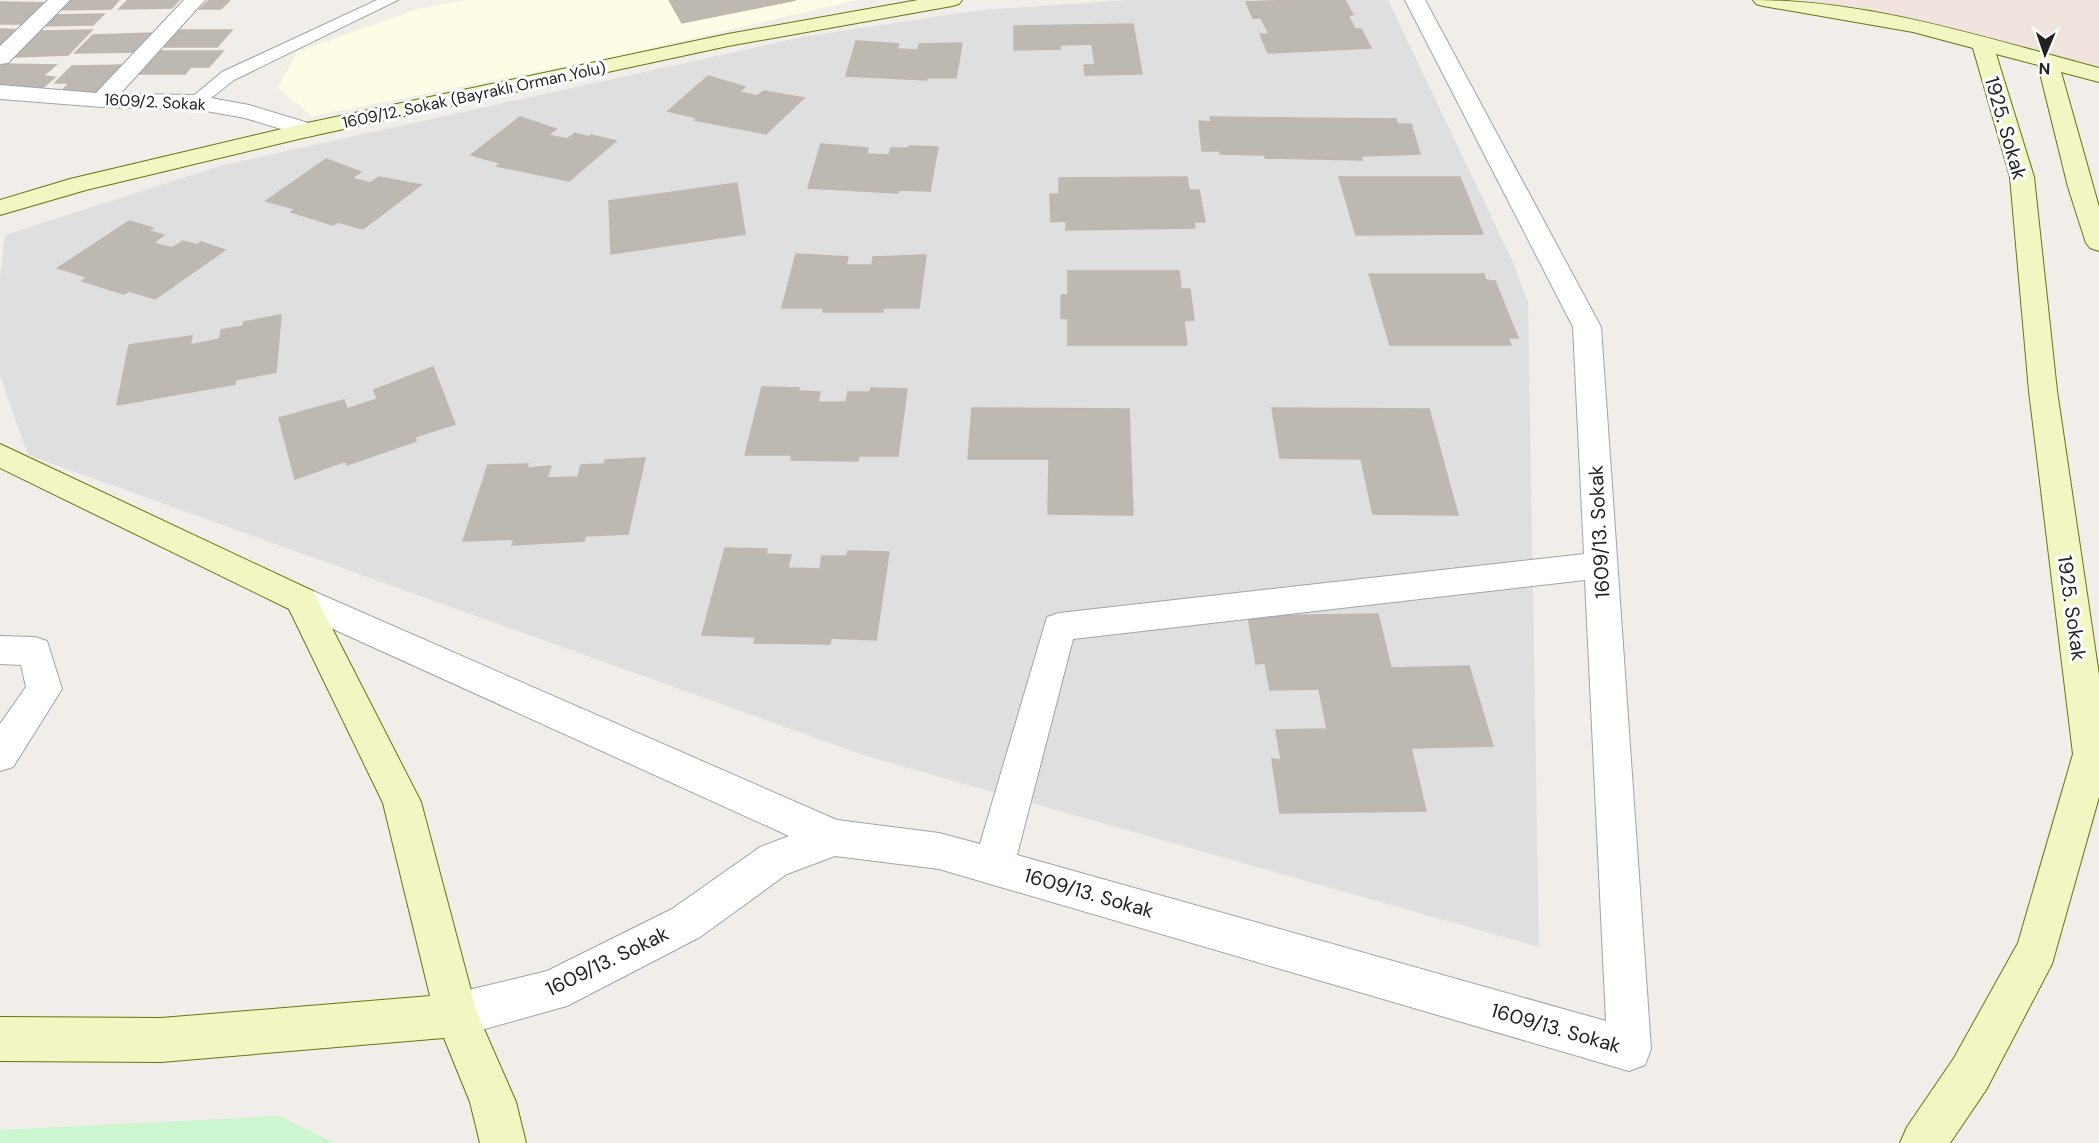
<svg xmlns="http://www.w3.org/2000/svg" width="2099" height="1143" font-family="'DM Sans',sans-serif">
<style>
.residential{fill:#dfdfdf}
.education{fill:#fdfde6}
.military{fill:#f1e3de}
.park{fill:#cbf6cf}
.building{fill:#beb8b2;stroke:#c2b6ac;stroke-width:1.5}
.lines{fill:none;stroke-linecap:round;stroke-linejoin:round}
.lane-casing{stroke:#a3a3a3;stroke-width:2}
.street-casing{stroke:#a3a3a3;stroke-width:2}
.secondary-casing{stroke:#67740e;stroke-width:2}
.lane{fill:#fff;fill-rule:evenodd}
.street{fill:#fff;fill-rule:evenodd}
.secondary{fill:#f2f6c3;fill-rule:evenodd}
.labels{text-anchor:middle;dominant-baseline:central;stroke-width:6;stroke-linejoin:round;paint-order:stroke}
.far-street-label{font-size:16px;fill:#222;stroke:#fff}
.street-label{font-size:20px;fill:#222;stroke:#fff}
</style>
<rect width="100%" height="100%" fill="#f1eee9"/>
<!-- residential -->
<path class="residential" d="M1129,0H1388L1512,260L1528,302L1539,947L866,756L28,455L0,376V277L5,235L223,165L802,37L981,10Z"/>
<!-- education -->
<path class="education" d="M467,0H857L608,58L312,116L278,88L297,52L418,9Z"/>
<!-- military -->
<path class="military" d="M1803,0H2099V66L1946,27Z"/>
<!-- park -->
<path class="park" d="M279,1116L335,1143H0V1130Z"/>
<!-- building -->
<path class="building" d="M67,0H119L111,9L57,10Z
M128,0H179L172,8L119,9Z
M209,0H230L221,9H200Z
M669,0H796L682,23Z
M1294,0H1345L1353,15H1348L1355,29H1361L1371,48L1268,53L1260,34H1269L1261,18H1253L1246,2Z
M0,2L52,3L27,24H0Z
M104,14L93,25L40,26L51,15Z
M1133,24L1142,74L1085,75L1084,65H1095L1092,44L1060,45V49L1014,50V26Z
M0,29L24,30L0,50Z
M92,30L68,55L16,57L41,31Z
M175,30H232L217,47H159Z
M152,33L137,52L75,53L93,35Z
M856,41L899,44L897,49L918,50L919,44L962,43L956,78H927V80L846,76Z
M154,51H223L209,67H191L185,74H133Z
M4,64L56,65L43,76L55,77L40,90L0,89V67Z
M127,65L102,91L61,92L69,83H55L72,66Z
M708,76L745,87L739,92L757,96L764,91L804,98L766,134L695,120L697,118L668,111Z
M520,117L556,129L548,135L567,139L575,133L589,137L591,135L616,141L569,181L497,166L500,163L471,155Z
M1210,117L1396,119L1397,124H1411L1420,154L1361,156L1362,160L1265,158V155L1220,154V151H1202L1199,121L1211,122Z
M821,144L868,148L867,154L889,155L891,148H908L909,146L938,147L930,191L898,190V193L808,188Z
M326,159L361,172L352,178L370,183L379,177L421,185L363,229L338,222L333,225L291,212L295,209L266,201Z
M1187,177L1189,190H1199L1205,222H1194L1195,228L1066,230V221L1051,222L1050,194H1059V178Z
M1339,177H1460L1483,234L1356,235Z
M737,183L745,234L611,254L609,201Z
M129,221L153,228L149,231L164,235L153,243L172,248L183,241L197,245L201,242L225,250L155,299L129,291L124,294L82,281L87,277L58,268Z
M796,254L848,257L846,265H872L873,257L926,255L919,308H883V312H823L824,308H782Z
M1068,271H1179L1181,289H1190L1194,320L1184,321L1187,345H1068V319L1061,318V295H1068Z
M1369,274H1484L1486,280L1495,281L1518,338H1508L1511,345H1390Z
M281,315L276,372L235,380V384L117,405L129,345L192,336L190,345L220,339L221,330L243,326L244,322Z
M433,367L455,424L415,437L416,441L347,465L346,461L295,479L279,418L344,400L347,409L377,399L374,390Z
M762,387L799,388L798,391L820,392L818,402H846L848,392H870L871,388L907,389L898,456H859L858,461L791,460L792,455H745Z
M972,408L1129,409L1133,515L1048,514L1049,459H968Z
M1272,408L1429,409L1458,515L1373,514L1361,459L1280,458Z
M645,458L628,534L585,536L584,541L512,545L514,539L463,541L488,465L528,464L527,468L551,466L547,478L578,477L581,465L604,464L605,460Z
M725,548L767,549L766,554L791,555L788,568L820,569L822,556H847L848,551L889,552L876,640L831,638L830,644L754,643L755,637L702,635Z
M1378,614L1391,668L1469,666L1493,746L1411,748L1426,811L1280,813L1272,759L1281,760L1276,730L1327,729L1319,689L1270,690L1265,663L1256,664L1248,616Z"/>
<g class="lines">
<defs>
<path id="lane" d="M377,0H398L234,80L201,106L195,107L186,102L222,72Z"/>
<path id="street" d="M48,0H70L8,63L0,64V46Z
M184,0H205L120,94L195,95L249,105L315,125L318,130L315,135L307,137L245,118L195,109L102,107L0,99V85L96,93Z
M1405,0H1425L1601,327L1651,1049L1645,1065L1629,1071L939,869L835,856L787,874L700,937L567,1006L456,1037L441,1030L434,1015L441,1000L456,993L547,971L672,909L760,847L789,836L289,609L284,600L289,591L301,587L313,591L837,820L939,833L980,844L1047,617L1059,613L1584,554L1573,327ZM1585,580L1606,1021L1017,855L1073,639Z
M0,636L35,637L47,641L62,689L13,767L0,771V724L26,687L21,665L0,664Z"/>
<path id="secondary" d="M918,0H962L959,4L952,6L728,46L307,137L86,190L0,215V200L70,179L307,123L728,34Z
M1753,0C1872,0 1988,39 2099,68V82L2061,72L2099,207V251L2090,248L2086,243L2068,187L2038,65L1996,54L2034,177L2057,391L2099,675V797L2052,964L1986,1090L1950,1143H1900L1907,1127L1954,1058L2018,943L2073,754L2029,391L2010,177L1973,48L1913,32L1763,6L1756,4Z
M0,444L313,591L421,802L477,1013L516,1102L526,1143H480L470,1102L444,1038L161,1062L0,1061V1017L161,1018L430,996L383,803L289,609L0,468Z"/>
</defs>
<!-- lane casing -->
<use href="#lane" class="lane-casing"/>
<!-- street casing -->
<use href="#street" class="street-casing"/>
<!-- secondary casing -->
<use href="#secondary" class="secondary-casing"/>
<!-- lane -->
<use href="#lane" class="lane"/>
<!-- street -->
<use href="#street" class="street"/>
<!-- secondary -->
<use href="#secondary" class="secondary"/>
</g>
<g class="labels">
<!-- far-street labels -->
<g class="far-street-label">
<text transform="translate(474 95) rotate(-12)">1609/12. Sokak (Bayraklı Orman Yolu)</text>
<text transform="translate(155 102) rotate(3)">1609/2. Sokak</text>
</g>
<!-- street labels -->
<g class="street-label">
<text transform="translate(2006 128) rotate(74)">1925. Sokak</text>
<text transform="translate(1599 532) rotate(-93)">1609/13. Sokak</text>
<text transform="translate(2072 608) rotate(82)">1925. Sokak</text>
<text transform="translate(1089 893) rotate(16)">1609/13. Sokak</text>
<text transform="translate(607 961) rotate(-26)">1609/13. Sokak</text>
<text transform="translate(1556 1028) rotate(16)">1609/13. Sokak</text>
</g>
</g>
<!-- north arrow -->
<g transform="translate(2045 54) rotate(182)" stroke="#ffffff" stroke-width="4.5" paint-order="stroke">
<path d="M0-4.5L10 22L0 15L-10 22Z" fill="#222222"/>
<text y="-9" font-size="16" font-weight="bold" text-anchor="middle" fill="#222222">N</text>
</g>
</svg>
